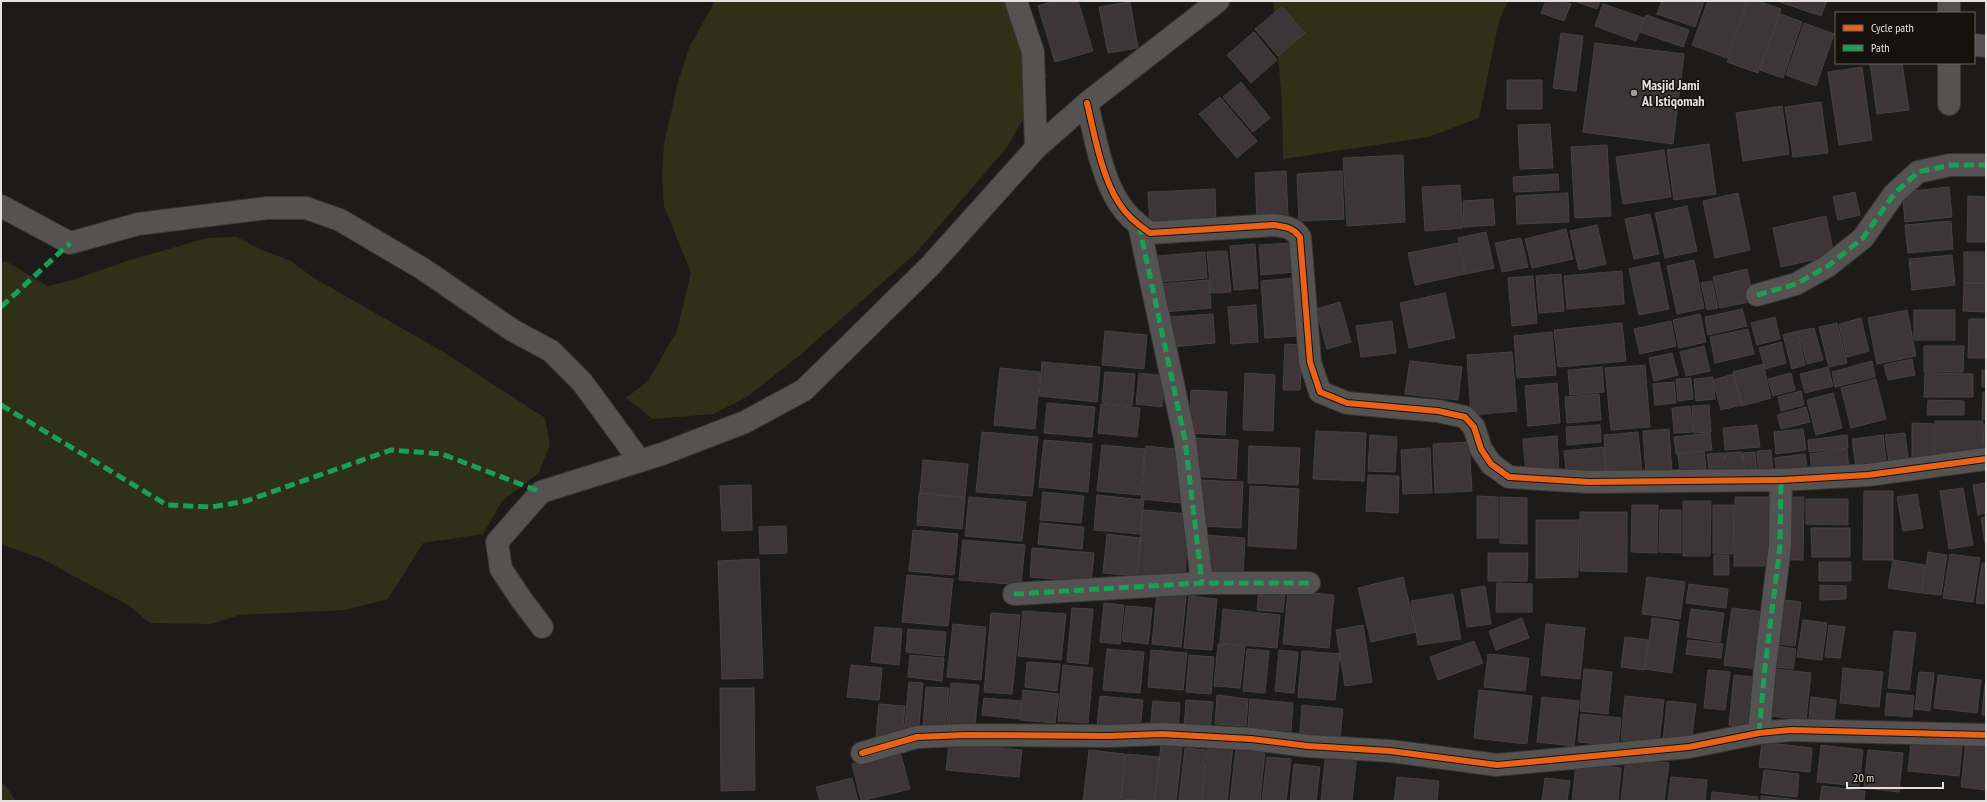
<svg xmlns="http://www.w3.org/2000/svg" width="1987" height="802" font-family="'PT Sans Narrow',sans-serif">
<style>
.green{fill:#2e3118}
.building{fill:#3e3538;stroke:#444241}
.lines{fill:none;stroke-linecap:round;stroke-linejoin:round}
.minor-casing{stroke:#373533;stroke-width:24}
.minor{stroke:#545351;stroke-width:22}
.quiet{stroke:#1a9f57;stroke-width:5;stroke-dasharray:10 5;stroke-linecap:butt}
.cycleway-casing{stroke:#15120e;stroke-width:8}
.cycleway{stroke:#ea6118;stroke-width:6}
.poi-dot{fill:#9e9c99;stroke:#15120e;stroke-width:1.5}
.labels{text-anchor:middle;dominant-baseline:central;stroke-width:3;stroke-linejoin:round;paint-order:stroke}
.poi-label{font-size:14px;font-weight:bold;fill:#e4e1de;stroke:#15120e;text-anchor:start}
</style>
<rect width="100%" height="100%" fill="#1d1b19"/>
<!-- green -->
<path class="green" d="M715,1H1028L1047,77L1008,146L915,254L800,355L747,397L713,414L653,419L626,398L648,381L677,331L691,273L664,206L662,176L664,144L678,82L689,48Z
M1273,1H1508L1499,21L1479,118L1429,137L1283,159L1282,102Z
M237,237L262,250L291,261L314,278L440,350L545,418L550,445L538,474L502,501L483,534L423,543L388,599L345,610L239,615L211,624L150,623L128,605L40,558L1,544V262H7L48,286L73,280L127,261L207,238Z
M1,783L5,785L16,801H1Z"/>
<!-- building -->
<path class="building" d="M1053,1H1078L1093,51L1055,62L1038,6Z
M1546,1H1563L1571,4L1564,21L1541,13Z
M1574,1H1600L1597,9Z
M1662,1H1704L1695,27L1657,14Z
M1708,1H1747L1727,58L1692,45Z
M1748,1H1758L1781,9L1758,73L1727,62Z
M1777,1H1827L1821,16Z
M1130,2L1138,48L1108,53L1099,7Z
M1603,4L1644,18L1636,41L1595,26Z
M1282,7L1305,33L1278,56L1255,29Z
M1780,14L1802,22L1783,78L1760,70Z
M1646,15L1689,30L1683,47L1640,32Z
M1804,23L1834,34L1816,86L1786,75Z
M1254,32L1277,60L1251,83L1227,55Z
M1561,33L1583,36L1576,91L1553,88Z
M1595,43L1684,54L1673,144L1583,132Z
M1870,63H1902L1909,110L1877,114Z
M1862,67L1872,140L1839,145L1828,72Z
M1507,80H1542V109H1507Z
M1241,82L1270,118L1253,132L1223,97Z
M1220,97L1257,141L1237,158L1199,114Z
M1821,102L1828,153L1793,157L1785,107Z
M1782,106L1789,154L1743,161L1736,113Z
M1550,124L1553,168L1520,169L1518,125Z
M1709,144L1716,194L1674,200L1667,150Z
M1607,145L1611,216L1575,218L1571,147Z
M1664,150L1671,197L1623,204L1616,157Z
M1403,155L1405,222L1347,226L1343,158Z
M1286,171L1288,217L1257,219L1255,173Z
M1342,171L1344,219L1299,221L1297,174Z
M1558,174L1559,190L1514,192L1513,177Z
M1460,185L1463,228L1425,231L1422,187Z
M1949,187L1952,217L1905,222L1902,192Z
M1215,189L1216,224L1150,227L1148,192Z
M1855,192L1860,215L1838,220L1833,197Z
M1568,193L1569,222L1517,224L1516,196Z
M1738,193L1750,250L1715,258L1703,201Z
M1968,196L1986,197V242H1967Z
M1493,199L1495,225L1464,227L1463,201Z
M1687,206L1697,251L1665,258L1655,213Z
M1650,214L1659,254L1634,259L1625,219Z
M1826,216L1834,255L1781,267L1773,228Z
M1951,221L1953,249L1908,253L1905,225Z
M1597,225L1606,264L1579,270L1570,231Z
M1566,229L1573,259L1532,268L1525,239Z
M1486,232L1494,268L1466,274L1458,238Z
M1521,238L1528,267L1502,272L1495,243Z
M1293,243L1295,272L1261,275L1259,245Z
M1458,243L1465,274L1415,285L1408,253Z
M1255,244L1258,288L1234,290L1230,246Z
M1227,251L1231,292L1211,293L1207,252Z
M1205,252L1207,278L1160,282L1158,256Z
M1964,252H1986V283H1964Z
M1952,255L1955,285L1912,290L1909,259Z
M1694,260L1704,308L1677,314L1667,266Z
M1659,262L1669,309L1639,315L1629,269Z
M1747,269L1754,301L1720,308L1713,277Z
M1622,271L1624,304L1567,309L1564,276Z
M1561,274L1564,311L1539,313L1536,276Z
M1533,276L1537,323L1512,326L1508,278Z
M1296,278L1300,336L1265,338L1261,281Z
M1209,280L1211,308L1163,312L1161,284Z
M1712,281L1718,308L1707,310L1701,283Z
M1964,283H1986V312L1963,311Z
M1445,293L1455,338L1409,348L1400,303Z
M1340,302L1351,342L1327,349L1316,309Z
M1256,305L1258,342L1231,344L1228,307Z
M1742,309L1747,326L1708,335L1705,317Z
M1907,310L1916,356L1877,364L1868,318Z
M1914,310H1955V340H1914Z
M1213,314L1215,343L1171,347L1169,317Z
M1700,314L1706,342L1679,348L1673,320Z
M1775,317L1780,339L1757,345L1751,323Z
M1861,318L1869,351L1847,357L1839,324Z
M1969,319H1986V358H1968Z
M1392,321L1396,353L1361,357L1356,326Z
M1671,321L1676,346L1640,354L1634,329Z
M1622,323L1626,361L1558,367L1554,330Z
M1837,323L1847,363L1829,367L1819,327Z
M1814,328L1823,360L1807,364L1798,331Z
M1748,329L1754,354L1715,363L1710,337Z
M1105,331L1147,335L1144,369L1102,365Z
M1797,331L1805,365L1792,369L1783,335Z
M1552,332L1556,375L1517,378L1514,336Z
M1781,342L1786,363L1765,369L1759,348Z
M1285,344L1302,345L1300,390H1283Z
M1704,346L1710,371L1686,376L1680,352Z
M1924,346H1964L1963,372H1924Z
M1512,352L1517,411L1471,415L1467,355Z
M1672,353L1678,375L1654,381L1649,358Z
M1912,359L1915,375L1888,380L1884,365Z
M1410,361L1462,367L1458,400L1405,394Z
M1872,361L1875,377L1835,387L1832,372Z
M1042,362L1100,367L1097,402L1039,396Z
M1763,364L1771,398L1742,406L1733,372Z
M1645,365L1650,427L1611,430L1605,368Z
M1602,367L1604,392L1570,395L1568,370Z
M1828,367L1833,386L1805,393L1800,374Z
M1000,368L1040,372L1035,429L994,425Z
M1982,370H1986V387H1982Z
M1105,372L1135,374L1132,406L1102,403Z
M1139,373L1165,376L1162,407L1136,404Z
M1245,373L1275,375L1273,431L1243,430Z
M1791,373L1795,390L1773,396L1768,379Z
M1925,373L1973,374V397H1924Z
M1734,374L1741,405L1721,410L1713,380Z
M1713,377L1715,399L1696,401L1694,379Z
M1691,378L1693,399L1678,401L1676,379Z
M1876,379L1886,419L1851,428L1841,388Z
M1674,382L1676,403L1655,405L1653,384Z
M1557,383L1560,423L1528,426L1525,386Z
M1191,390L1227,392L1225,435L1189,433Z
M1801,391L1804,405L1781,411L1778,397Z
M1983,392H1986V420L1982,419Z
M1833,393L1842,428L1816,435L1807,400Z
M1599,394L1601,420L1567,423L1565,397Z
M1928,400L1964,401V415H1927Z
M1047,403L1095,407L1092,437L1044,433Z
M1101,404L1140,408L1137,437L1098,433Z
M1709,405L1711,432L1694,433L1692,406Z
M1690,406L1693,432L1674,433L1672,408Z
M1806,407L1810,422L1781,429L1777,415Z
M1935,421H1983L1982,454L1935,453Z
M1912,423L1934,424V461H1912Z
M1984,424H1986V453H1983Z
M1600,425L1601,442L1567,445L1566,427Z
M1757,425L1760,447L1725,450L1723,428Z
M1669,429L1672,473L1646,475L1643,431Z
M1803,429L1806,450L1776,454L1774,432Z
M1316,431L1366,433L1364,481L1313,479Z
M982,432L1038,437L1032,496L976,492Z
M1638,432L1642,473L1607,476L1604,435Z
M1710,433L1712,450L1676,454L1674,437Z
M1905,433L1909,468L1890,470L1885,435Z
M1370,435L1397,437L1395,472L1368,471Z
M1847,435L1848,448L1809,452L1808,440Z
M1883,435L1887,470L1857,473L1852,439Z
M1557,436L1559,471L1526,474L1523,439Z
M1193,438L1238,440L1236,479L1190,476Z
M1044,440L1092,444L1088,492L1039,487Z
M1469,442L1472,491L1435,493L1433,444Z
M1102,445L1145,449L1140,495L1097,491Z
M1146,446L1186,450L1181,503L1141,499Z
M1249,446L1300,448L1298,485L1248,483Z
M1604,447L1606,476L1567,480L1564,451Z
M1430,448L1432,493L1403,494L1401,450Z
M1847,449L1849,470L1812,475L1810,454Z
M1771,450L1773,475L1759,476L1757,451Z
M1704,451L1707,477L1681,480L1678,454Z
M1742,452L1744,475L1728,476L1725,453Z
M1755,452L1757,473L1745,474L1743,453Z
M1724,453L1726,475L1710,476L1707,454Z
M1805,454L1808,473L1777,477L1775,458Z
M923,460L968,464L965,497L920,493Z
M1368,475L1399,476L1398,513L1366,511Z
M1199,480L1243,482L1241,528L1197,526Z
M1986,483V513L1978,515L1973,485Z
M751,485L752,530L722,531L720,486Z
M1250,486L1299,489L1296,549L1248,546Z
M1963,488L1973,545L1949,549L1940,491Z
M1864,491H1893V560H1863Z
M1043,492L1084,496L1081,523L1040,520Z
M919,493L965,498L962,529L917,525Z
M1917,494L1923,528L1903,531L1897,497Z
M1097,495L1144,500L1140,534L1094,530Z
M1477,496L1498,497V538H1477Z
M969,497L1026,502L1022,541L965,536Z
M1500,497L1527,498V544L1500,543Z
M1735,497H1777L1776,566H1734Z
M1782,497H1804L1803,560H1782Z
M1806,499H1848V525L1806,524Z
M1683,501H1711L1710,556H1683Z
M1632,505H1658L1657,553L1631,552Z
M1713,505H1734L1733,554L1713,553Z
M1143,510L1190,514L1184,583L1137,579Z
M1660,510H1681V553L1659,552Z
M1580,512H1627V572L1580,571Z
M1986,517V543H1985L1981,518Z
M1536,520H1579L1578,577L1536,578Z
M1040,523L1084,527L1082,549L1038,544Z
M786,526L787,553L760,554L759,527Z
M1811,528H1850V557H1812Z
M913,530L958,534L954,575L909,571Z
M1107,534L1140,538L1136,576L1103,573Z
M1205,535L1245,538L1243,577L1203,576Z
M963,540L1025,545L1021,585L959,580Z
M1032,548L1094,553L1091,582L1030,577Z
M1928,552L1947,555L1941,595L1922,593Z
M1488,553H1528L1527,581H1488Z
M1950,554L1980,558L1973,602L1943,598Z
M1714,555H1729V575H1714Z
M759,559L763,678L722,679L718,561Z
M1893,560L1925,565L1921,593L1888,588Z
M1819,562H1851V581H1819Z
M1982,563H1986V604L1976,603Z
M907,575L953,579L948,626L902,622Z
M1403,577L1416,632L1371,642L1358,588Z
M1647,577L1685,582L1680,619L1642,614Z
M1497,583L1532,584V612H1496Z
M1689,584L1728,589L1726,608L1686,603Z
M1820,585L1846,586V599L1820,600Z
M1485,586L1491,624L1467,627L1461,590Z
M1259,587L1285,590L1283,612L1257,610Z
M1288,591L1334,595L1329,648L1283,644Z
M1157,593L1186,596L1181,647L1152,644Z
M1453,594L1461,639L1418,645L1411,601Z
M1189,596L1217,599L1212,650L1184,648Z
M1776,599L1801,602L1795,646L1771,643Z
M1104,603L1124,605L1120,644L1100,642Z
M1126,606L1152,608L1148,644L1122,641Z
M1072,608L1093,609L1088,664L1067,662Z
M1732,608L1766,612L1758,669L1724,665Z
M1223,609L1280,615L1277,648L1220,643Z
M1691,609L1724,613L1720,642L1687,637Z
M1023,611L1066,614L1061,660L1018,656Z
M991,613L1020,615L1012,694L984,692Z
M1522,618L1529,638L1496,650L1489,631Z
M1652,618L1679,622L1672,673L1645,669Z
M1803,620L1827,623L1822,660L1797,657Z
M953,624L986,627L981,680L947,677Z
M1546,624L1585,628L1580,679L1541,675Z
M1363,625L1372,682L1345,686L1336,630Z
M1829,625L1845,627L1840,658L1825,657Z
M875,627L902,629L899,665L871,662Z
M908,629L946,632L944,656L906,652Z
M1894,631L1916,633L1909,690L1888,688Z
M1625,637L1648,640L1644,670L1621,667Z
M1688,640L1723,644L1721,658L1686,654Z
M1474,641L1483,663L1438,680L1430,657Z
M1218,644L1245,646L1240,688L1214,686Z
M1771,645L1796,649L1793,669L1769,666Z
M1107,649L1144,652L1140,693L1103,690Z
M1247,649L1269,651L1265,693L1243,691Z
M1151,650L1187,653L1183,690L1148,687Z
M1279,650L1298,652L1294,693L1275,691Z
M1302,651L1340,654L1335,700L1298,697Z
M1488,654L1529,658L1525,691L1484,687Z
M910,655L944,658L942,681L908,677Z
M1189,655L1214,657L1211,694L1186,692Z
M1027,662L1060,664L1057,691L1025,687Z
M851,665L882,668L879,700L847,697Z
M1063,665L1093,668L1088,723L1058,721Z
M1767,668L1811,673L1806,720L1762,715Z
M1843,668L1883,672L1879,707L1840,703Z
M1584,669L1612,672L1608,714L1580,711Z
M1708,670L1730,672L1725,710L1704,708Z
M1919,672L1934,673L1930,711L1915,709Z
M1734,675L1762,678L1757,728L1729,725Z
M1938,675L1981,680L1977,713L1934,708Z
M909,682L923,683L918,735L904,734Z
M951,683L979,685L975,726L947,724Z
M1985,683H1986V716L1982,715Z
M926,687L949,688L945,728L923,726Z
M720,688H754L755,790L721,791Z
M1023,690L1059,694L1055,723L1020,720Z
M1479,690L1532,696L1527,744L1474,738Z
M1887,693L1914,696L1912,717L1885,715Z
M1217,695L1248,699L1246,726L1215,724Z
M1100,696L1143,700L1140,731L1097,727Z
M1625,696L1664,700L1659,743L1621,740Z
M1542,697L1579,701L1574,746L1537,742Z
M1811,697L1836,700L1834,721L1809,719Z
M984,698L1021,701L1019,719L982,715Z
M1250,699L1293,703L1291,731L1248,727Z
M1186,700L1213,702L1210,731L1184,729Z
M1153,701L1180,703L1178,732L1150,729Z
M1667,701L1696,704L1691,744L1663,741Z
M879,704L905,706L902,739L876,737Z
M1302,705L1343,709L1340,737L1300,733Z
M1581,714L1621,718L1618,746L1578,742Z
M1762,742L1812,748L1810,772L1759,767Z
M1911,742L1962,747L1959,776L1908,771Z
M1966,742L1986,744V790L1961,787Z
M949,743L1022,750L1019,777L946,770Z
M1208,743L1233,746L1227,801H1202Z
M1161,745L1182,747L1176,801H1155Z
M1821,745L1863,750L1859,786L1817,782Z
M1185,748L1206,750L1201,801L1179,800Z
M1236,748L1265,751L1260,801H1230Z
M1089,750L1125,754L1120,801H1083Z
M1326,750L1357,754L1352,801H1321Z
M1868,750L1903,753L1899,792L1864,788Z
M900,751L910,789L861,801L852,764Z
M1126,754L1159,757L1154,801L1121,799Z
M1267,757L1291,759L1286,801H1262Z
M1626,758L1669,763L1664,801H1621Z
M1576,763L1621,768L1618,801H1572Z
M1294,764L1320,767L1316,801H1290Z
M1764,770L1799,774L1797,797L1761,793Z
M1397,777L1439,781L1437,801H1394Z
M1671,777L1707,780L1705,801H1668Z
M852,778L858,801H820L816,787Z
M1545,778L1570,781L1567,801H1542Z
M1822,786L1865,791L1864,801H1820Z
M1712,792L1758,797L1757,801H1711Z
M1761,796L1807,801H1761Z"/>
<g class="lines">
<defs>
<path id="minor" d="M1016,1L1033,52L1036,148
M1949,1V13
M1974,45L1986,46
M1087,103C1094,133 1102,178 1119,203C1126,215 1138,225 1150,233L1274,225C1285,227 1293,227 1300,237L1310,362L1320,392L1347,403L1438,411L1465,417L1474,427L1481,449L1491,464L1509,477L1589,482L1781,480L1868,475L1986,459
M1949,104V63
M1,206L70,243L138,224L267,208H306L340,220L423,269L512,330L551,351L582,382L640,461
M1139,225L1185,440L1202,583
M1757,295L1796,284L1828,266L1863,238L1894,194L1918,172L1950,165H1986
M1014,594L1202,583H1309
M542,627L521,599L501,569L497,542L541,492L662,454L745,422L804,390L931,265L1036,148L1087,103L1218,1
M1759,733L1765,667L1780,546L1781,480
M862,753L917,737L965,735L1109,736L1162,734L1251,739L1308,746L1390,751L1497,765L1689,747L1759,733L1791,730L1986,735"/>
</defs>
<!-- minor casing -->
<use href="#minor" class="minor-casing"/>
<!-- minor -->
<use href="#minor" class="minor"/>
<!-- quiet -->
<path class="quiet" d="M1139,225L1185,440L1202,583
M1757,295L1796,284L1828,266L1863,238L1894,194L1918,172L1950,165H1986
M1,307L70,243
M1,405L167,505L212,507L246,501L391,450L442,454L541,492
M1014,594L1202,583H1309
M1759,733L1765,667L1780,546L1781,480"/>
<defs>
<path id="cycleway" d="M1087,103C1094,133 1102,178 1119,203C1126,215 1138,225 1150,233L1274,225C1285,227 1293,227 1300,237L1310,362L1320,392L1347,403L1438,411L1465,417L1474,427L1481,449L1491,464L1509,477L1589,482L1781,480L1868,475L1986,459
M862,753L917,737L965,735L1109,736L1162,734L1251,739L1308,746L1390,751L1497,765L1689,747L1759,733L1791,730L1986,735"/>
</defs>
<!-- cycleway casing -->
<use href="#cycleway" class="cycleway-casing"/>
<!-- cycleway -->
<use href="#cycleway" class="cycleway"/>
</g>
<!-- markers -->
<circle class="poi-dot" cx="1634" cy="93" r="4"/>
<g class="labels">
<!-- poi labels -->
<g class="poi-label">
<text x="1642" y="85">Masjid Jami<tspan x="1642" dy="16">Al Istiqomah</tspan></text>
</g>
</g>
<!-- border -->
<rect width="1987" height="802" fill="none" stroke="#e4e1de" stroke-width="4"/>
<!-- legend -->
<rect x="1835" y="12" width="140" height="52" fill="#15120e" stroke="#686561"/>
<rect x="1843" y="25" width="20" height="6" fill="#ea6118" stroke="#686561"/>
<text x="1871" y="32" font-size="12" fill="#e4e1de">Cycle path</text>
<rect x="1843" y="45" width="20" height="6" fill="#1a9f57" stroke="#686561"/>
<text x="1871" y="52" font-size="12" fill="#e4e1de">Path</text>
<!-- scale -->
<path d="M1847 782v6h96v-6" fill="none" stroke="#e4e1de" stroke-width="2"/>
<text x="1853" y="782" font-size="12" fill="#e4e1de" stroke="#15120e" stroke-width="3" paint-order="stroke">20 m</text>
</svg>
